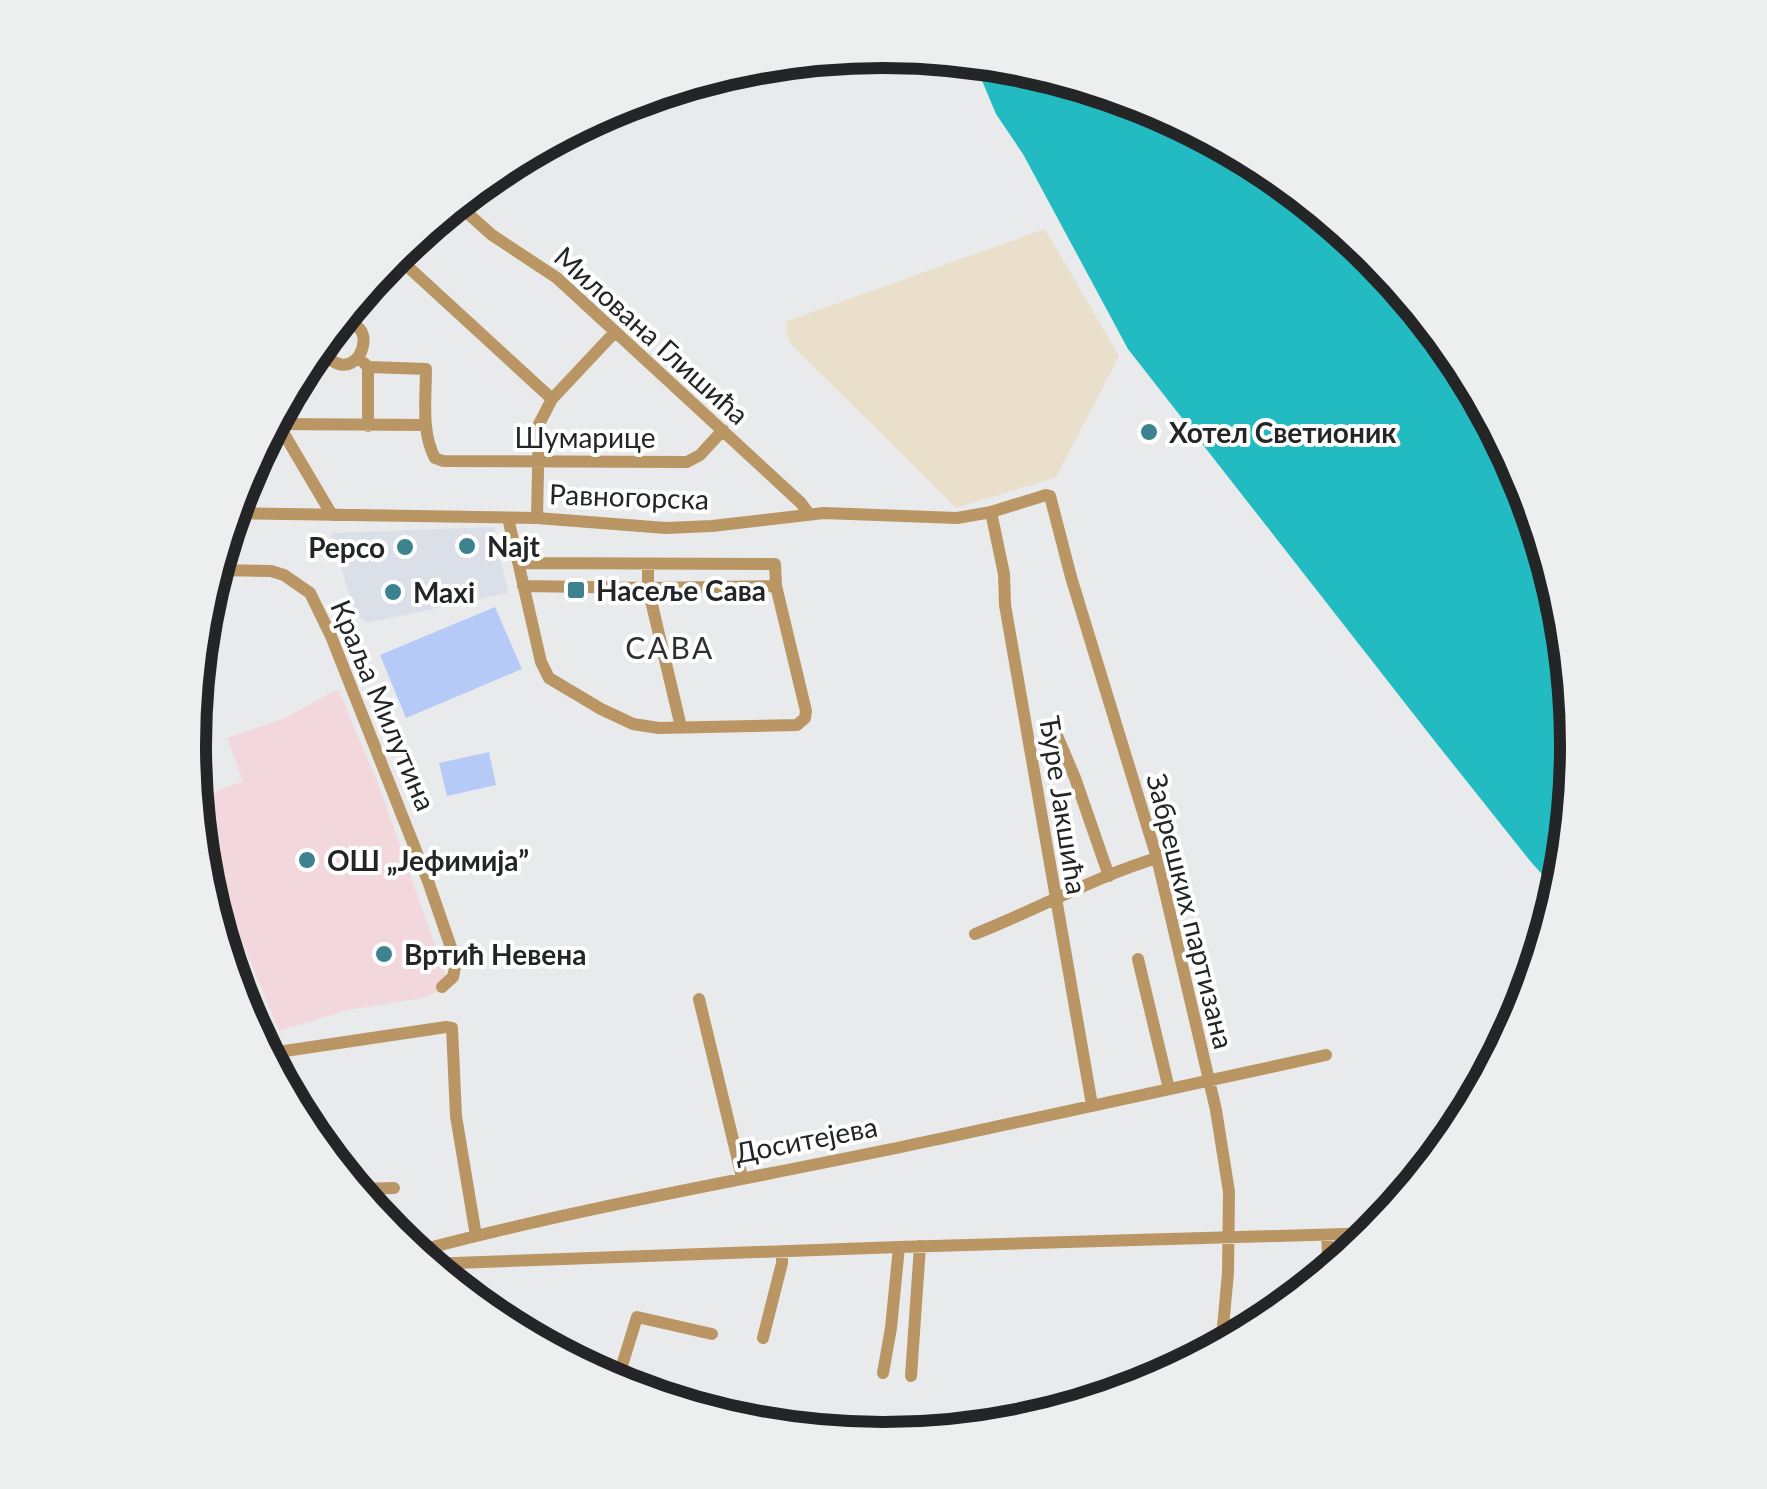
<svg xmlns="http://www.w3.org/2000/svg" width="1767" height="1489" font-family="Lato,sans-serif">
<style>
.built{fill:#dbdfe8}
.industrial{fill:#e9dfca}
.education{fill:#f2d8dd}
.green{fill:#b6caf7}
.water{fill:#22bbc1}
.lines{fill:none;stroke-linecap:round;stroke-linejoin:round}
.minor{stroke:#ba9664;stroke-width:12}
.poi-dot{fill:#3d828f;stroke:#fff;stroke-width:4}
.labels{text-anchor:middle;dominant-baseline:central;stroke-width:8;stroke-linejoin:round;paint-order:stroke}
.street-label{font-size:28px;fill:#242526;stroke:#fff}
.poi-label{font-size:28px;font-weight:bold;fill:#242526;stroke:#fff;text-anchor:start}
.neighbourhood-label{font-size:30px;letter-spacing:2.5px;fill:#2f3031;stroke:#fff}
.rim{fill:none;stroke:#242526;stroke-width:12}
</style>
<rect width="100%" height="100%" fill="#e9eaec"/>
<!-- built -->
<path class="built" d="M494,527L508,593L367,623L354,611L331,533Z"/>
<!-- industrial -->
<path class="industrial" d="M1045,229L1119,356L1056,477L956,508L789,342L785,322Z"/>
<!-- education -->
<path class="education" d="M338,689L379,786L446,976L443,990L422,998L348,1010L279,1031L198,835L195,800L243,781L227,738L285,718Z"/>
<!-- green -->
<path class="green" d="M495,607L522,669L406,718L380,655Z
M489,752L496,785L447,796L439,763Z"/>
<!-- water -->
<path class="water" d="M973,59L1020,63L1150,103L1270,167L1375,254L1461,359L1525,479L1565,610L1578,745L1565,881L1560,894L1531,862L1437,744L1128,349L1023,154L996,114Z"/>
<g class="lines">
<!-- minor -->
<path class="minor" d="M455,202L492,235L557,278L801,503L809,514
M393,253L552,399L539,424L537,518
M324,337C323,346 323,353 330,359C362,385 384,312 334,324
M364,363L368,367V426
M368,367L426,369C426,397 421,433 435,458L443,461L687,462L700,455L723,430
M552,399L615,332
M277,422L332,515
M271,424L426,425
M991,512L1004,574L1005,605L1092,1105
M231,513L537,518L666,528L712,526L824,513L957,518L991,512L1046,495L1050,496L1071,577L1157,858L1216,1110L1229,1192L1228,1273L1221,1348
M508,518L541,662L549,678L601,709L633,724L659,728L797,725L805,718L806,711L776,586L775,564L519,563
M648,565V588L681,727
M214,570L271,571L284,575L310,593L331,636L428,881L456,962L453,977L442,987
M523,586L648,588L776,586
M1053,726L1075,778L1109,876
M975,934C1036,910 1094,877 1157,858
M1138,959L1169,1089
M699,999L742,1177
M278,1052L446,1027L452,1028L456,1116L476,1236
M354,1189L394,1188
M1327,1235L1329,1273
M417,1255L425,1249C595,1204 767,1176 939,1139C1068,1112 1197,1083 1326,1055
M427,1264L899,1247L1377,1233
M763,1338L782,1263V1251
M883,1373L891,1328L899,1247
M911,1376L920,1246
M616,1385L637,1317L712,1334"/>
</g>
<!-- markers -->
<g class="poi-dot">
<circle cx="1149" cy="432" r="10"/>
<circle cx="467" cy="546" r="10"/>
<circle cx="405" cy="547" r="10"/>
<rect x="566" y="580" width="20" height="20" rx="5"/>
<circle cx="393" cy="592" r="10"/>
<circle cx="307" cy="860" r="10"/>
<circle cx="384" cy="954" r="10"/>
</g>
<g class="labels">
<!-- street labels -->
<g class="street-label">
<text transform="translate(652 335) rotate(42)">Милована Глишића</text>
<text x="585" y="437">Шумарице</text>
<text transform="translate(629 496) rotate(2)">Равногорска</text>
<text transform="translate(384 705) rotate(67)">Краља Милутина</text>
<text transform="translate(1064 805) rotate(81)">Ђуре Јакшића</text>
<text transform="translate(1191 911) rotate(76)">Забрешких партизана</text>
<text transform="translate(806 1139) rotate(-11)">Доситејева</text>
</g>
<!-- poi labels -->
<g class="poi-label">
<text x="1169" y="432">Хотел Светионик</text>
<text x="487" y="546">Najt</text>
<text x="385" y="547" text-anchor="end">Pepco</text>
<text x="596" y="590">Насеље Сава</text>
<text x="413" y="592">Maxi</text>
<text x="327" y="860">ОШ „Јефимија”</text>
<text x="404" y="954">Вртић Невена</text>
</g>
<!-- neighbourhood labels -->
<g class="neighbourhood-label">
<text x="670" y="647">САВА</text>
</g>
</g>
<!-- crop -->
<path d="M0 0H1767V1489H0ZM206 745a677 677 0 1 1 1354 0a677 677 0 1 1-1354 0Z" fill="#edeeee" fill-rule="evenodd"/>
<path class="rim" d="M206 745a677 677 0 1 1 1354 0a677 677 0 1 1-1354 0Z"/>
</svg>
